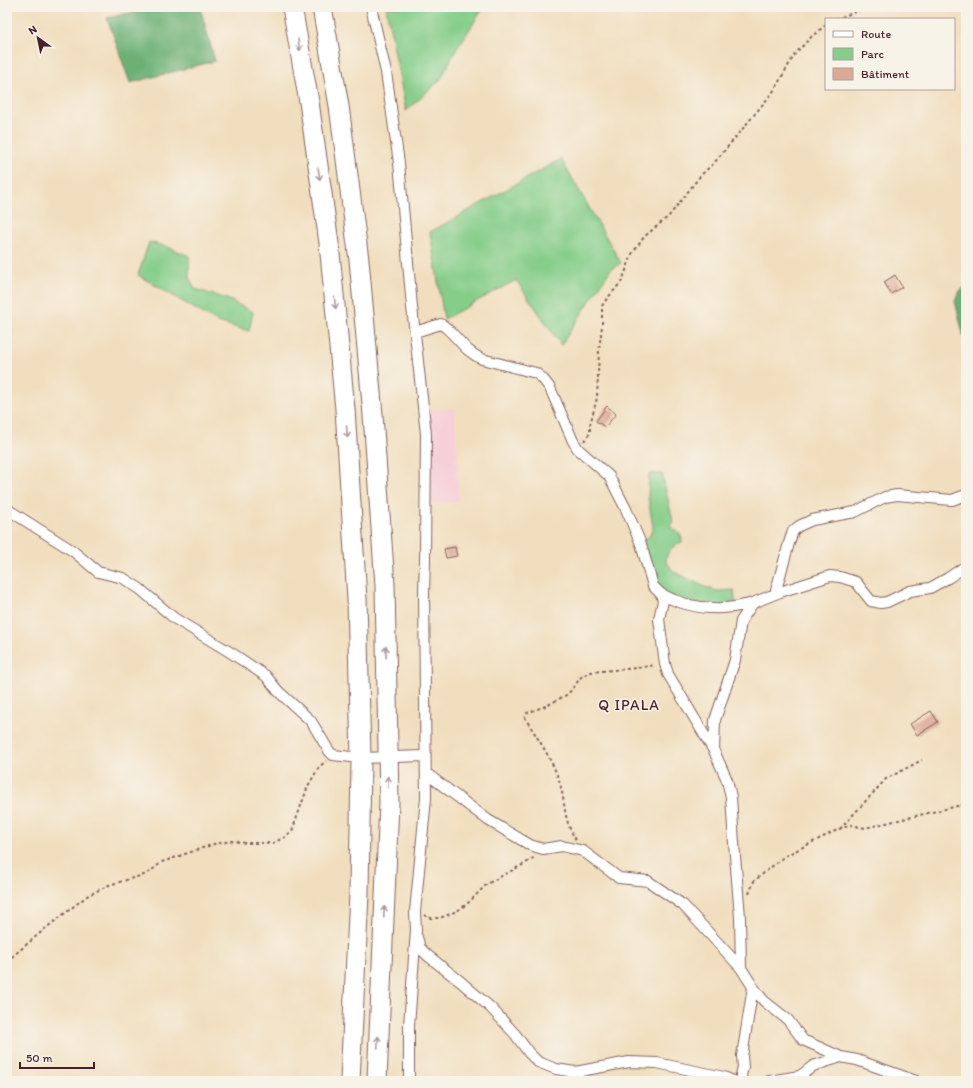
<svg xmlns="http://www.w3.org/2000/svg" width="973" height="1088" font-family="Itim,sans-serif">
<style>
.built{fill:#f6cfd8}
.green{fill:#85cd89;stroke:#68765a}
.forest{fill:#6cb075;stroke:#5b6850}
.building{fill:#dda997}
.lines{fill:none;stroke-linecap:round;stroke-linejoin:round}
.street-casing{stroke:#84625e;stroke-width:12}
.highway-casing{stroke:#84625e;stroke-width:21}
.path{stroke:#84625e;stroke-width:2;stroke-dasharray:3 3;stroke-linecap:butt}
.street{stroke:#fff;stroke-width:10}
.highway{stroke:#fff;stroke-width:19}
.oneway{stroke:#ae9aa0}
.labels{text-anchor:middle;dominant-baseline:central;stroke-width:3;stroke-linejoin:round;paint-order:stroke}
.quarter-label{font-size:15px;letter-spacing:1px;fill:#4a1f2b;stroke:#f7f3e8}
</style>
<rect width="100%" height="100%" fill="#f7f3e8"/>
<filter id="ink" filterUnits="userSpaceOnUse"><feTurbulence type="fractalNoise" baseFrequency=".025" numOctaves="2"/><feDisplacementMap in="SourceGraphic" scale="8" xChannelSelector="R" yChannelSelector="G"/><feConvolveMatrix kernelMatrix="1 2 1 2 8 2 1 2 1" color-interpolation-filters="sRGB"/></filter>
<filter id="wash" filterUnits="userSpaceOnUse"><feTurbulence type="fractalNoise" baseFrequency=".012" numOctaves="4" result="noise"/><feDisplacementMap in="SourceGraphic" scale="16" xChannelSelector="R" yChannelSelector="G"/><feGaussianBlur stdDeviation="0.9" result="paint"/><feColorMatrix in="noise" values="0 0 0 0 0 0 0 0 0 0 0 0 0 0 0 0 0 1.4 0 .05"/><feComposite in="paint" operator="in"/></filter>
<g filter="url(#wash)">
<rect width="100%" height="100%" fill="#f1debe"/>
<!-- built -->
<path class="built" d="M455,408L459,502L426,503L424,411Z"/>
<!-- green -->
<path class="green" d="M386,7H486L480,13L453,55L441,79L406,111Z
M561,159L621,263L611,269L561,345L516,280L444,319L430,232Z
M149,242L168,247L189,256V277L195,289L227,299L253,312L249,331L217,322L138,275Z
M649,474H662L673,521L670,527C677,531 682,533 682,542C672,547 667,550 666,561L673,571L705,587L717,591L734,590L736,608L718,609L661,594L641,544L650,535L653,527L648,498Z"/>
<!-- forest -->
<path class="forest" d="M156,7H200L215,61L130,83L107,18Z
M966,287V346L955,301L961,289Z"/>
<g id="blocks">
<!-- building -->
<path class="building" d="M895,275L902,287L891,294L884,282Z
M607,406L616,414L605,427L596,421Z
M455,547L457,556L446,558L444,549Z
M931,711L938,722L917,735L910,724Z"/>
</g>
</g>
<g filter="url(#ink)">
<use href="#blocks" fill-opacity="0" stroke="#84625e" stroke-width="1"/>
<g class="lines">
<defs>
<path id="street" d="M371,7L386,72L399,163L412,307L426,434L425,561L424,592L426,798L415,912L416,930L409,1026V1081
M415,332L441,324C458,335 462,350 482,359L536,373L543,379L550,388L573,441L578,449L609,476L626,509L641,544L653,586L661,594L663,601L659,619L665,664L668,674L714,751L727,780L731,797L734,843L740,917L741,968L753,987L764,1001L788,1020L803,1040L841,1057
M7,509L73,551L98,572L123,578L140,589L174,618L233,654L266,676L278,691L311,721L329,751L333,755L361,758L425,756
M661,594C691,610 721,612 753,603
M775,594L789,543L793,531L799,526L812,520L855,512L885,497L897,495L952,500L966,495
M714,751L715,720L735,660L741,621L753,603L780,592L830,576L840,577L856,582L871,601L881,603L887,602L910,591L930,588L948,578L966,566
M426,773L488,820L530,845L543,849L562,846L583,851L619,878L648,881L683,905L741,968
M417,937L420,948L427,955L461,982L491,1008L515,1034L529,1053L538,1062L556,1069L575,1072L629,1062L657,1063L724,1077L733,1081
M742,1081L741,1075L743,1067L742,1056L753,987
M769,1081L800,1076L813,1066L841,1057L857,1060L916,1081"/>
<path id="highway" d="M292,7L309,102L329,243L345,409L357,599L361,758L359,894L350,1081
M322,7L339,106L359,260L373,415L385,585L389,803L377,1081"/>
</defs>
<!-- street casing -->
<use href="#street" class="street-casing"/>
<!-- highway casing -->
<use href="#highway" class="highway-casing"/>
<!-- path -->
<path class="path" d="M836,19L869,7
M584,441L590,433V425L597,398L599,350L602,326V306L606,300L622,281L632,254L644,237L669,216L701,175L714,163L730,144L773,92L795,54L812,36L826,25
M840,829L886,779L922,760
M576,840C563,820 566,805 560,784C553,760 538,739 525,718L527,713L548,705L568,694L582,676L591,672L637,668L655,665
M749,894L754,881L785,856L839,829L851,825L865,828L966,804
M424,915L430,918H440L457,911L467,904L487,884L526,863L536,856
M7,961L46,928L87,896L109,885L147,874L162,862L214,844L232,841L246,843H273L285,837L292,831L308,786L319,767L326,761
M548,1081L549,1076"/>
<!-- street -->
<use href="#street" class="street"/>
<!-- highway -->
<use href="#highway" class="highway"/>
</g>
<!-- one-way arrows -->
<defs><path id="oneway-shaft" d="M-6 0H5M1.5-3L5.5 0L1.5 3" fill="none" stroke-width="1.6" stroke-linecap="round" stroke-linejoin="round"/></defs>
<g class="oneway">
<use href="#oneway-shaft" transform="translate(299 45) rotate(80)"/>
<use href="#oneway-shaft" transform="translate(319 174) rotate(82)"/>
<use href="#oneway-shaft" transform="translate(335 303) rotate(84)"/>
<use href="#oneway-shaft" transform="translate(347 432) rotate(86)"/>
<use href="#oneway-shaft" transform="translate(386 652) rotate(-91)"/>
<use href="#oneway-shaft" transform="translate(388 782) rotate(-91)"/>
<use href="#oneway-shaft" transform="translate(384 912) rotate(-88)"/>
<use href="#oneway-shaft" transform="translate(378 1042) rotate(-88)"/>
</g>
</g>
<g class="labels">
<!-- quarter labels -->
<g class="quarter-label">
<text x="629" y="705">Q IPALA</text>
</g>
</g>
<!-- margin -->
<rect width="973" height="1088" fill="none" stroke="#f7f3e8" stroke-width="24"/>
<!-- legend -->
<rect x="825" y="18" width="130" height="72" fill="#f7f3e8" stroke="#b29e9c"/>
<rect x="833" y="31" width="20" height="6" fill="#ffffff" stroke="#b29e9c"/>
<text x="861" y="38" font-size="12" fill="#4a1f2b">Route</text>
<rect x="833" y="48" width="20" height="12" fill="#85cd89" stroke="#b29e9c"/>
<text x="861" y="58" font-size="12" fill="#4a1f2b">Parc</text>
<rect x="833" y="68" width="20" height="12" fill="#dda997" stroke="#b29e9c"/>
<text x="861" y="78" font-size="12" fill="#4a1f2b">Bâtiment</text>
<!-- north arrow -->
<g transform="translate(38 38) rotate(327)" stroke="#f7f3e8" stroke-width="3" paint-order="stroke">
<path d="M0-3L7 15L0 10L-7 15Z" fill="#4a1f2b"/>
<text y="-6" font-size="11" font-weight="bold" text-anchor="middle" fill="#4a1f2b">N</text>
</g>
<!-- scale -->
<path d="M20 1062v6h74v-6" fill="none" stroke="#4a1f2b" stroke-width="2"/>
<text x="26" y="1062" font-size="12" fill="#4a1f2b" stroke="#f7f3e8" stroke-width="3" paint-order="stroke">50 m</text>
</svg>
